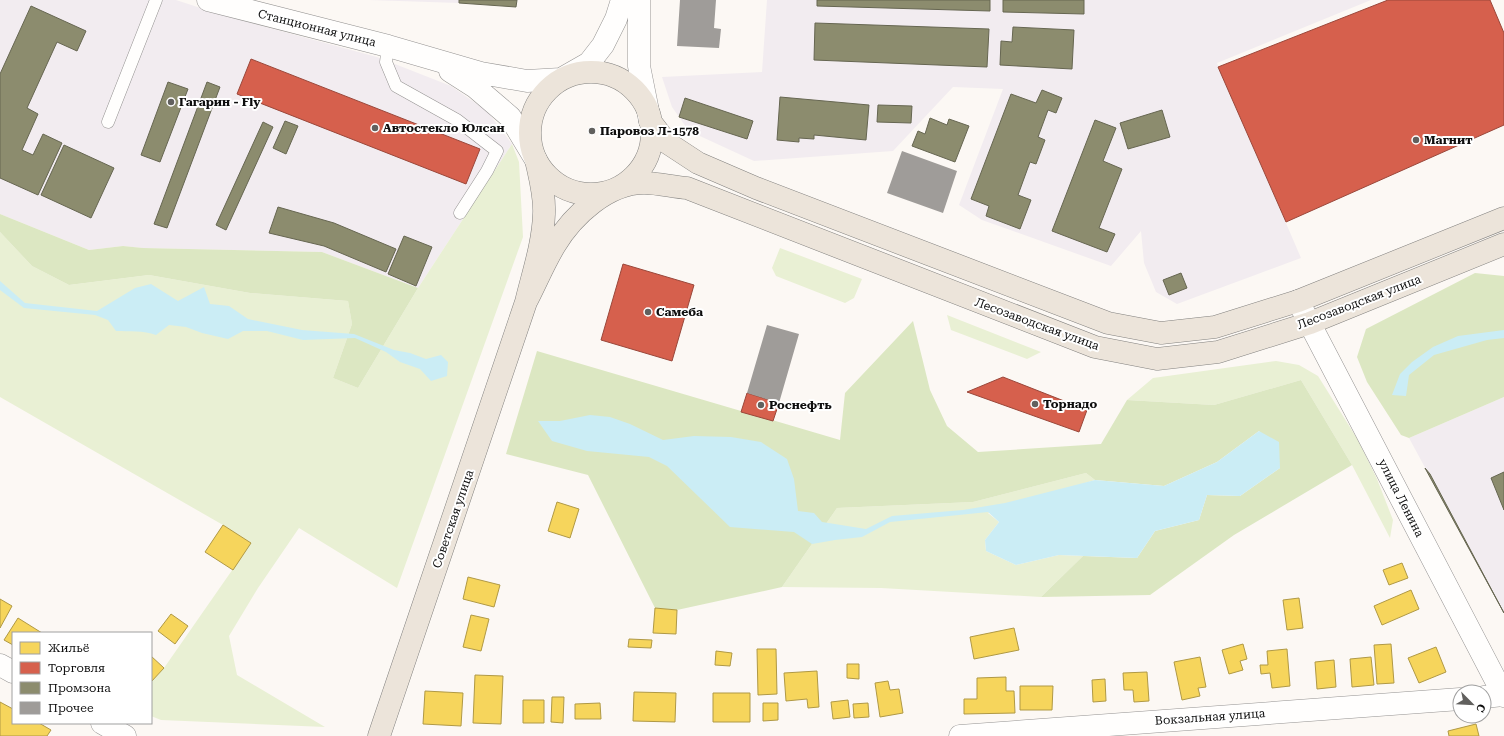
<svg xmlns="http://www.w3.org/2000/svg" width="1504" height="736" font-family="'Roboto Serif',serif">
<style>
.industrial{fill:#f2ecf0}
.green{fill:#e9f0d4}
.forest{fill:#dce7c2}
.water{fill:#cbedf5}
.homes{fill:#f6d55c;stroke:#b09945}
.shops{fill:#d6604d;stroke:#9a473a}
.industry{fill:#8c8c6e;stroke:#666651}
.building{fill:#9f9c99}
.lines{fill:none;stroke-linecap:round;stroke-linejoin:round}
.service-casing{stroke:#959392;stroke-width:13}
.minor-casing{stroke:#959392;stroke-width:23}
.tertiary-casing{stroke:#959392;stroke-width:23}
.primary-casing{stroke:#82817f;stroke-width:23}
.service{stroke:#fffefd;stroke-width:12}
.minor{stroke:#fffefd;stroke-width:22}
.tertiary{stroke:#fffefd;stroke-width:22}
.primary{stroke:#ece4da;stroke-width:22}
.poi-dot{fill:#61605e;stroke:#fff;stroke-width:1.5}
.labels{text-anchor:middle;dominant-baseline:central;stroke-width:4;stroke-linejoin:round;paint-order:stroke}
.street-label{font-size:12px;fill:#0e0e0e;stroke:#fff}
.poi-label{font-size:12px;font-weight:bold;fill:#0e0e0e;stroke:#fff;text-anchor:start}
</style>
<rect width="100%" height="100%" fill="#fcf8f4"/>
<!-- industrial -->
<path class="industrial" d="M0,0H176L222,15L377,57L451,86L487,111L512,144L418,288L322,252L143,248L123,246L89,250L0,214Z
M369,0H459V3Z
M767,0H1371L1217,63L1301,258L1177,304L1156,292L1144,263L1141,231L1111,266L982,220L959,205L1003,89L953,87L893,151L754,161L689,131L672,107L662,77L762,72Z
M1504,397V613L1409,438Z"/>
<!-- green -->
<path class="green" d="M512,144L519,162L523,237L397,588L299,528L258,588L229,636L237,675L325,727L161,720L151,716V682L164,668L251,543L223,525L0,397V232L32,266L69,285L149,275L250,293L348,301L352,324L333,378L358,388L418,288Z
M780,248L862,279L854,298L845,303L776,276L772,268Z
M947,315L1041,352L1027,359L951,330Z
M1276,361L1299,365L1318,376L1358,440L1377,479L1393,520L1390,538L1352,465L1301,380L1214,405L1127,400L1153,378Z
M1086,473L1095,480L988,513L999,522L985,540L986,551L1016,565L1059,555L1083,556L1041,597L881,588L782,587L837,508L973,502Z"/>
<!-- forest -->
<path class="forest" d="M0,214L89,250L123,246L143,248L322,252L418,288L358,388L333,378L352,324L348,301L250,293L149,275L69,285L32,266L0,232Z
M1475,273L1504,276V397L1409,438L1401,435L1367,382L1357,357L1366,329Z
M913,321L930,390L947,426L978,452L1101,444L1127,400L1214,405L1301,380L1352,465L1234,535L1150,595L1041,597L1083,556L1137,558L1155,531L1199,520L1207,495L1240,496L1280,468L1259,431L1217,462L1164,486L1095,480L1086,473L973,502L837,508L782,587L677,610L655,608L588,475L506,454L537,351L840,440L845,393Z"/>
<!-- water -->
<path class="water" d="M0,281L25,303L97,311L135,288L151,284L178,301L204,287L210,304L229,306L248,319L302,330L354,334L394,350L410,353L426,359L441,355L448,362L447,376L431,381L420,369L400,362L386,352L355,338L303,340L267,331H243L228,339L202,333L186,327L169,325L156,335C143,330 130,332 116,331L108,320L95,315L24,308L0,290Z
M1504,330V338L1487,340L1434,355L1409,375L1406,396L1392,395L1400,374L1412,362L1433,347L1458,336Z
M590,415L610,417L630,424L663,440L694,436L731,437L761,442L787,459L794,479L798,511L814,513L822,522L866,529L892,516L963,510L1005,503L1095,480L1164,486L1217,462L1259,431L1279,442L1280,468L1240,496L1207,495L1199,520L1155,531L1137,558L1059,555L1016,565L986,551L985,540L999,522L988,512L890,522L862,537L835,540L812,544L794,532L730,527L667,466L649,457L587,451L552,441L538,421H560Z"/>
<!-- homes -->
<path class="homes" d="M557,502L579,509L570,538L548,531Z
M223,525L251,543L233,570L205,552Z
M1402,563L1408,578L1389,585L1383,570Z
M468,577L500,585L494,607L463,599Z
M1411,590L1419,609L1382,625L1374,606Z
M1299,598L1303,628L1287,630L1283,600Z
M0,599L12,606L0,628Z
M655,608L677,610L676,634L653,633Z
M171,614L188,626L175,644L158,631Z
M471,615L489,619L481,651L463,647Z
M18,618L42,633H13V645L4,640Z
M1014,628L1019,650L974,659L970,637Z
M629,639L652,640L651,648L628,647Z
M1243,644L1247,659L1240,661L1243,670L1229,674L1222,650Z
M1391,644L1394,683L1377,684L1374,645Z
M1436,647L1446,672L1419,683L1408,658Z
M757,649H776L777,694L758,695Z
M1287,649L1290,686L1272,688L1270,673L1261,674L1260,665H1268L1267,651Z
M716,651L732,653L730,666L715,665Z
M151,656L164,668L151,682Z
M1200,657L1206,687L1198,688L1200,696L1182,700L1174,662Z
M1371,657L1374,685L1352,687L1350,659Z
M1334,660L1336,687L1317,689L1315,662Z
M847,664H859V679L847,678Z
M817,671L819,707L808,708L807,699L786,701L784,673Z
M1147,672L1149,701L1134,702L1133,690H1124L1123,673Z
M475,675L503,676L501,724L473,723Z
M1006,677V691H1014L1015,713L964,714V699H977V678Z
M1105,679L1106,701L1093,702L1092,680Z
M888,681L890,690L899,689L903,713L880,717L875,683Z
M1020,686H1053L1052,710H1020Z
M425,691L463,693L461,726L423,724Z
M634,692L676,693L675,722L633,721Z
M713,693H750V722H713Z
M552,697H564L563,723L551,722Z
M523,700H544V723H523Z
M848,700L850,717L833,719L831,702Z
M0,702L13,709V723H39L51,730L47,736H0Z
M600,703L601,719H575V704Z
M763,703H778V720L763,721Z
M868,703L869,717L854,718L853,704Z
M1476,724L1479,736H1449L1448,731Z"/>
<!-- shops -->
<path class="shops" d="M1388,0H1490L1504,33V125L1286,222L1218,67Z
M251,59L480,149L466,184L237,94Z
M623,264L694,285L672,361L601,340Z
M1003,377L1087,410L1079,432L967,392Z
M747,393L779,403L773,421L741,412Z"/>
<!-- industry -->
<path class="industry" d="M459,0H517L516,7L459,3Z
M817,0H990V11L817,6Z
M1003,0H1084V14L1003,12Z
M31,6L86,31L77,51L57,42L27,108L38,114L22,150L33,155L43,134L62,143L38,195L0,178V74Z
M815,23L989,29L987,67L814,60Z
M1013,27L1074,30L1072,69L1000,65L1001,41L1012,42Z
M168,82L188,89L160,162L141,155Z
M207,82L220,87L167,228L154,224Z
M1042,90L1062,98L1056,113L1048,110L1038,137L1045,140L1036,164L1030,162L1018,195L1031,200L1020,229L986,216L989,206L971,199L1011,94L1036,103Z
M780,97L869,105L866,140L814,135V139L799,138V142L777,140Z
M685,98L753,121L747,139L679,117Z
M878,105L912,106L911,123L877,122Z
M1162,110L1170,137L1128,149L1120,123Z
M930,118L947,125L949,119L969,126L955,162L912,146L918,131L925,134Z
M1095,120L1116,128L1103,161L1122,169L1099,228L1115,234L1107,252L1052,231Z
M285,121L298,126L286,154L273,148Z
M263,122L273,127L226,230L216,225Z
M64,145L114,168L91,218L41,195Z
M278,207L334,223L396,249L386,272L324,246L269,233Z
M404,236L432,247L416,286L388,274Z
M1181,273L1187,288L1169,295L1163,280Z
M1425,468L1430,474L1504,613Z
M1504,472V510L1491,478Z"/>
<!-- building -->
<path class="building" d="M680,0H716L714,28L721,29L719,48L677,46Z
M902,151L957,171L943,213L887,193Z
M767,325L799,334L779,403L747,393Z"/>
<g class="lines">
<defs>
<path id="service" d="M388,46L386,62L396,86L457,120L497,151L487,171L460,213
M108,122L156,0"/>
<path id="minor" d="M0,665L13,672
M1484,697L1504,695
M102,723L125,736
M960,736L1460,699"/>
<path id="tertiary" d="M208,0L388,46L481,73L527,81L561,79L589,63L603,45L616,19L622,0
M639,0V66L650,121
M450,71L475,87L510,117L536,160
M1298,301L1504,696"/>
<path id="primary" d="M530 133a61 61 0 1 1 122 0a61 61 0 1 1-122 0Z
M650,121L666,142L698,163L756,188L1108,323L1161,333L1215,327L1298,301L1504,218
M526,302C536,283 544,263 555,245C573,215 608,183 644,183C658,183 673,187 687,188L1095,347L1157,359L1218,352L1310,323L1504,244
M379,736L526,302C533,273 543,244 544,214C545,196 540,178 536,160"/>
</defs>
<!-- service casing -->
<use href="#service" class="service-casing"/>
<!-- minor casing -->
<use href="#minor" class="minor-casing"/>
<!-- tertiary casing -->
<use href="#tertiary" class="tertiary-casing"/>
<!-- primary casing -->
<use href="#primary" class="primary-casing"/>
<!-- service -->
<use href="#service" class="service"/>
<!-- minor -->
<use href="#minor" class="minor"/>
<!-- tertiary -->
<use href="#tertiary" class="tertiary"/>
<!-- primary -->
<use href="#primary" class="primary"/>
</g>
<!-- markers -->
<g class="poi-dot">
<circle cx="171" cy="102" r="4"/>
<circle cx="375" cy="128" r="4"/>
<circle cx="592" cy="131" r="4"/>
<circle cx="1416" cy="140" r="4"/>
<circle cx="648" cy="312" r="4"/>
<circle cx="1035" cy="404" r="4"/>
<circle cx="761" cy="405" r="4"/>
</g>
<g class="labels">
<!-- street labels -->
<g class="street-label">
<text transform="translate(317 28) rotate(14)">Станционная улица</text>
<text transform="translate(1359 302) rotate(-21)">Лесозаводская улица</text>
<text transform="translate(1037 324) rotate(20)">Лесозаводская улица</text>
<text transform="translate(1401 498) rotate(63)">улица Ленина</text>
<text transform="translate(453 519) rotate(-71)">Советская улица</text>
<text transform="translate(1210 717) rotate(-4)">Вокзальная улица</text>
</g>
<!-- poi labels -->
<g class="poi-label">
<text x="179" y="102">Гагарин - Fly</text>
<text x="383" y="128">Автостекло Юлсан</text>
<text x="600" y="131">Паровоз Л-1578</text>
<text x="1424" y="140">Магнит</text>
<text x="656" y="312">Самеба</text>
<text x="1043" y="404">Торнадо</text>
<text x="769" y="405">Роснефть</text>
</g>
</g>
<!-- legend -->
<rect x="12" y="632" width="140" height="92" fill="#ffffff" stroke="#9f9f9f"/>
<rect x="20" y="642" width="20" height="12" fill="#f6d55c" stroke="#9f9f9f"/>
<text x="48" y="652" font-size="12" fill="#0e0e0e">Жильё</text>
<rect x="20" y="662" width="20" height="12" fill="#d6604d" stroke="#9f9f9f"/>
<text x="48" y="672" font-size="12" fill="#0e0e0e">Торговля</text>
<rect x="20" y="682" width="20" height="12" fill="#8c8c6e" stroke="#9f9f9f"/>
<text x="48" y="692" font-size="12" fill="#0e0e0e">Промзона</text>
<rect x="20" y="702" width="20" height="12" fill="#9f9c99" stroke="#9f9f9f"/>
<text x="48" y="712" font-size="12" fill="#0e0e0e">Прочее</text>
<!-- north arrow -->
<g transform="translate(1472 704) rotate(114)"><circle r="19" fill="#ffffff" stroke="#9f9f9f"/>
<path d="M0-3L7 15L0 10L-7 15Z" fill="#61605e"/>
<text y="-6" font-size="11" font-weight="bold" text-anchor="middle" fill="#0e0e0e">С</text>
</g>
</svg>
